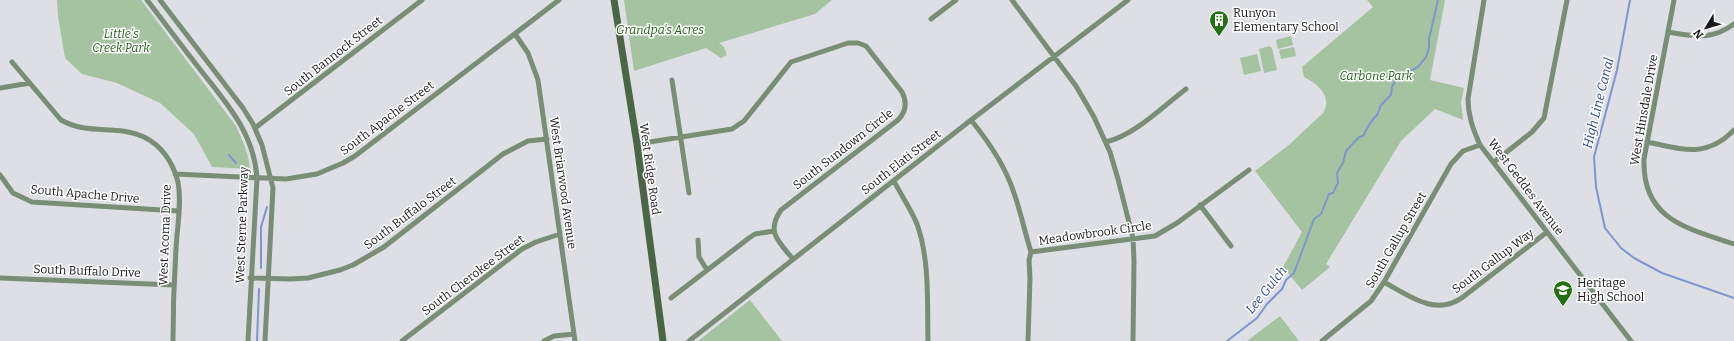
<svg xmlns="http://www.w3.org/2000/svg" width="1734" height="341" font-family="Bitter,serif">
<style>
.green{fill:#a5c3a0}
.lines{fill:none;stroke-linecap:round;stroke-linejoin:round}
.stream{stroke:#7d96cf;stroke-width:2}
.street{stroke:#7a8d77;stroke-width:5}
.secondary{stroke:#4a6645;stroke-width:7}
.labels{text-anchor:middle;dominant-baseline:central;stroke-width:3;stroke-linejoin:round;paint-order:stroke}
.poi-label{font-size:12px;fill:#18191a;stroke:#fff;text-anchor:start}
.park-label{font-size:12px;font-style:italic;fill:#26611b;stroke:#fff}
.street-label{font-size:12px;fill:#18191a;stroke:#fff}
.water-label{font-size:13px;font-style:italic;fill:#2f4b90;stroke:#fff}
</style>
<rect width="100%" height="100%" fill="#dddfe5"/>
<!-- green -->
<path class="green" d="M57,0H141L236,126C242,140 249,153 250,169L212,167L194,134L160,103L117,83L82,74L65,58L58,16Z
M624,0H832L815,14L719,43L724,47L727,55L721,58L706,48L634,71Z
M1367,0H1445L1430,80L1464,88L1461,102L1463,120L1435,109L1401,141L1326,264L1330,267L1302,290L1283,267L1302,232L1255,171L1290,144L1323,113C1333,97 1318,84 1304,77L1302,67L1373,7Z
M1291,36L1293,45L1278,49L1276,40Z
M1269,46L1272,48L1277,70L1264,73L1259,49Z
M1294,47L1296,56L1281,59L1279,50Z
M1257,54L1261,71L1244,75L1240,58Z
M750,300L782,341H698Z
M1280,316L1299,341H1247Z"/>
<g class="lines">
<!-- stream -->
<path class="stream" d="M1630,0L1617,70L1594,157L1596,187L1605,228L1621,248L1634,258L1662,273L1734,298
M229,155L236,163
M261,268V227L267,207
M257,341L259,289
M1227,341L1257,318L1267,304L1282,289L1286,280L1294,273L1314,219L1321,214L1329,194L1333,193L1338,183L1337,173L1343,163L1346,151L1359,137L1363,136L1370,123L1377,115L1381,105L1391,95L1392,87L1397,77L1418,67L1426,57L1429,48V39L1438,0"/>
<!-- street -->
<path class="street" d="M147,0C164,22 181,45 199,68C226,103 254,132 257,178L248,341
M160,0L243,108L253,124L262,145L273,188L265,341
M1012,0L1076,86L1094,117L1110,152L1118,179L1133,238L1134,261L1133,341
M1484,0L1468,99C1468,116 1473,129 1480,145L1631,341
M1674,0L1644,159C1642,220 1687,228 1734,244
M931,19L956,0
M1668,32C1694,36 1711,41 1734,24
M515,34L528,53L538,80L575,341
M12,62L61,120C89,136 116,124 144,137C162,146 173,163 178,182C182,203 177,228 176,249C174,280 173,310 173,341
M672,80L689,193
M0,88L30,83
M971,120C989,142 1005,165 1014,193C1021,213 1025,233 1031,252L1029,260L1030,278L1028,341
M255,128L422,0
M1106,142C1135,135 1162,107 1186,89
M1647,142C1682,149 1706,159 1734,130
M637,144L732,129L744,121L791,62L848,43H858L866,46L902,92C907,102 906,112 898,120L781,210C766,232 778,241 793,259
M1494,162L1532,132L1544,118L1567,0
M175,174L286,179L317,174L343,163L355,156L559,0
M0,175L13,193L32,202L178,211
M894,181C901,195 911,209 917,224C930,261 927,302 928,341
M1200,205L1231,246
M698,240L699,257L707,270
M1031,252L1155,236L1177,223L1249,170
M0,278L174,285
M250,278L290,279L308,278L340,270L353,265L384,247L503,154L528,141L547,139
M1384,282C1409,296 1436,317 1463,297L1547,232
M671,298L749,238L755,234L774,231
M402,341L522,249L536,242L560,234
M544,341L554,336L574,334
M689,341L971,120L1128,0
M1322,341L1371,301L1384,282L1451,164L1463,151L1480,145"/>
<!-- secondary -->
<path class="secondary" d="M614,0L637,144L663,341"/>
</g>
<!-- icons -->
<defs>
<symbol id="building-pin" viewBox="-11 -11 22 30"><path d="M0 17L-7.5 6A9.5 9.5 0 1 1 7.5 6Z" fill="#247015" stroke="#fff"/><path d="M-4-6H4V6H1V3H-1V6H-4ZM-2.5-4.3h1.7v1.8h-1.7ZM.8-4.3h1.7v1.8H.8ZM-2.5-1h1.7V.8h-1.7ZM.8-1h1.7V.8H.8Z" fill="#fff"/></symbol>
<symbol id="school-pin" viewBox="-11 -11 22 30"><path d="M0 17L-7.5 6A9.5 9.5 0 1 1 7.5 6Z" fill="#247015" stroke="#fff"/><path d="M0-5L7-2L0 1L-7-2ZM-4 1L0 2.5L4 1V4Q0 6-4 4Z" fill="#fff"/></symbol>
</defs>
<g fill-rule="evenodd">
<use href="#building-pin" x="1208" y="9" width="22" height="30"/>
<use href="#school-pin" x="1552" y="279" width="22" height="30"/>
</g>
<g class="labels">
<!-- poi labels -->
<g class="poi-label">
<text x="1233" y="13">Runyon<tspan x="1233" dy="14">Elementary School</tspan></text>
<text x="1577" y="283">Heritage<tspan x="1577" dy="14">High School</tspan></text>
</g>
<!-- park labels -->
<g class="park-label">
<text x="660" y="30">Grandpa's Acres</text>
<text x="121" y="34">Little's<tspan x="121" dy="14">Creek Park</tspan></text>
<text x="1376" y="76">Carbone Park</text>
</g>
<!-- street labels -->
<g class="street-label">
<text transform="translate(333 56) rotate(-38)">South Bannock Street</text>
<text transform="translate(1644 110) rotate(-80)">West Hinsdale Drive</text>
<text transform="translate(387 118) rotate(-37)">South Apache Street</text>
<text transform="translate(843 149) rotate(-38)">South Sundown Circle</text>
<text transform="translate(901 162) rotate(-38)">South Elati Street</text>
<text transform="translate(650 169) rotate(82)">West Ridge Road</text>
<text transform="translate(563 183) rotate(82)">West Briarwood Avenue</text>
<text transform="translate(1526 187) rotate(53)">West Geddes Avenue</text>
<text transform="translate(85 194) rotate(5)">South Apache Drive</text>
<text transform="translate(410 213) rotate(-37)">South Buffalo Street</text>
<text transform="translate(242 225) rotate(-88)">West Sterne Parkway</text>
<text transform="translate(1095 233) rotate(-8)">Meadowbrook Circle</text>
<text transform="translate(165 235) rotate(-88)">West Acoma Drive</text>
<text transform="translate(1396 240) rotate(-60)">South Gallup Street</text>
<text transform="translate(1493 261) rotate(-37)">South Gallup Way</text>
<text transform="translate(87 271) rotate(2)">South Buffalo Drive</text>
<text transform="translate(473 275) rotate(-37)">South Cherokee Street</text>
</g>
<!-- water labels -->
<g class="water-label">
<text transform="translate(1598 103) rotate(-76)">High Line Canal</text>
<text transform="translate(1266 290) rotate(-51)">Lee Gulch</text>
</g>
</g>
<!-- north arrow -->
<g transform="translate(1706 28) rotate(232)" stroke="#ffffff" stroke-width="3" paint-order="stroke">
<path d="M0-3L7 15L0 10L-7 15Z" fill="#18191a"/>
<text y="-6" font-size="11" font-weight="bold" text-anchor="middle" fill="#18191a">N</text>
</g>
</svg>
